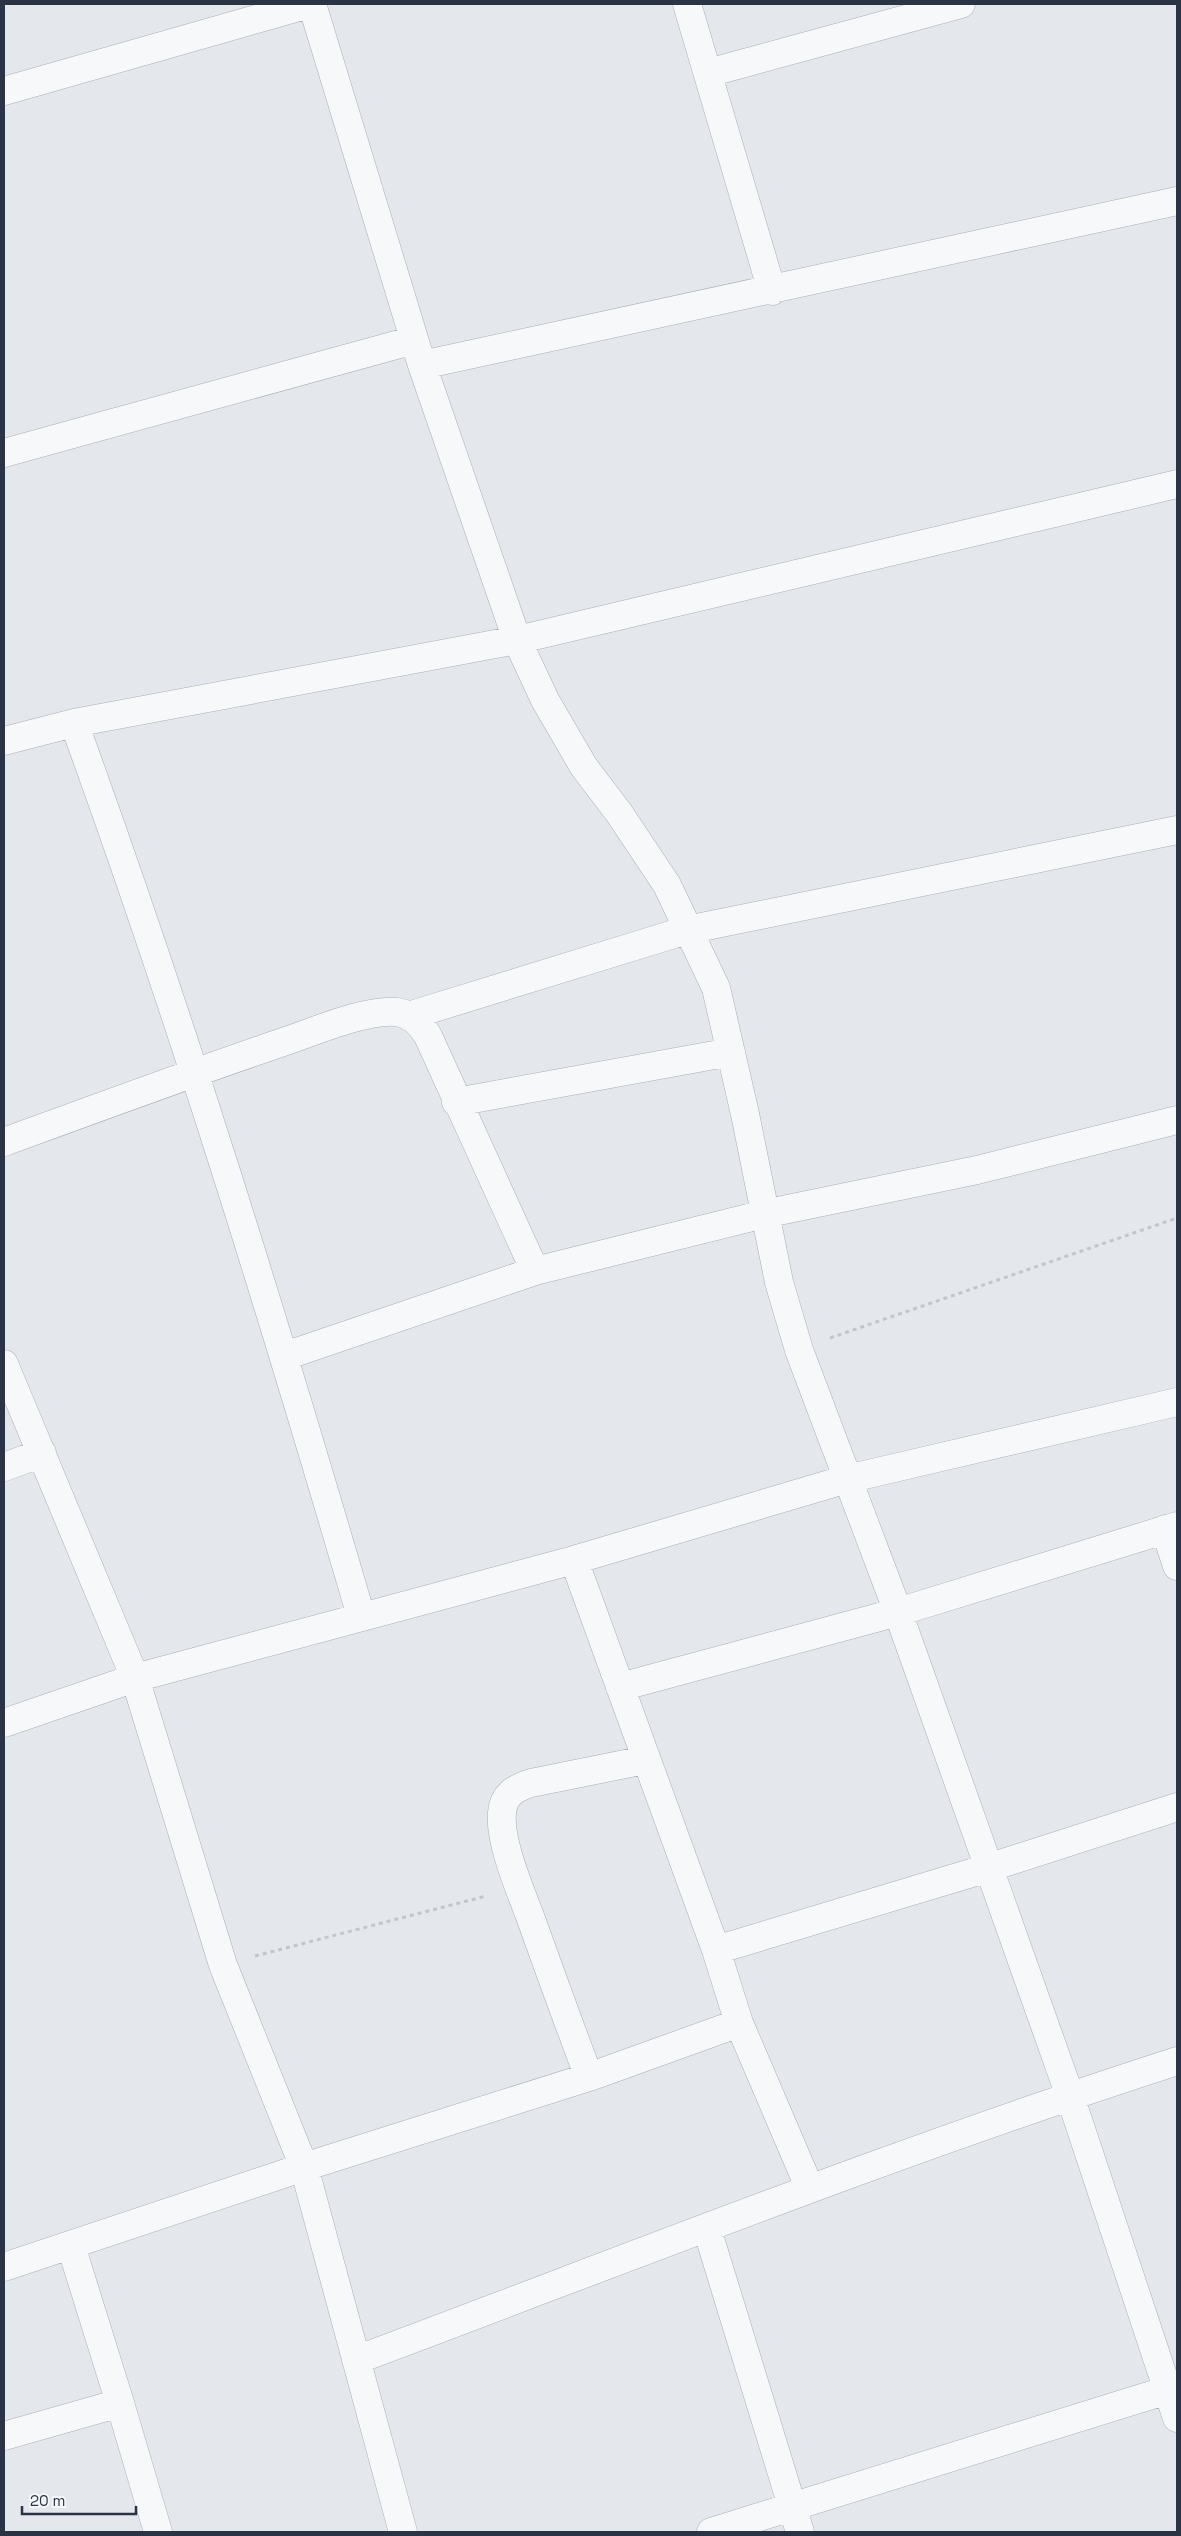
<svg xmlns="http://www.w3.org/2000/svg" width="1181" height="2536" font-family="'Space Grotesk',sans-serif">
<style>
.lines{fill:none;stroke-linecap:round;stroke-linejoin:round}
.street-casing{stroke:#a9aeb7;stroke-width:29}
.path{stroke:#c2c5cb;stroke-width:3;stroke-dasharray:4 4;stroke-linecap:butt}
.street{stroke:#f7f8fa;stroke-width:28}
</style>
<rect width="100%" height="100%" fill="#e4e7ec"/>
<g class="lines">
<defs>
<path id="street" d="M312,4L422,365L517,640L545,700L584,767L619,813L667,885L716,988L745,1114L779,1282L799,1350L898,1612L1070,2096L1177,2418
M687,4L772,291
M708,73L961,4
M4,91L309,4
M422,365L1177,201
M4,453L414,340
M74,723C181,1017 273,1316 361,1616
M4,741L74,723L517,640L1177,484
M408,1016L687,930L1177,830
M456,1102L731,1052
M4,1142C97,1108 189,1074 283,1042C313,1032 366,1009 397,1012C412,1014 421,1024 428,1036L535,1271
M285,1356L535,1271L764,1214L977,1170L1177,1120
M4,1364L135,1678L223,1965L304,2167L403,2532
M4,1467L42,1453
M1165,1529L1177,1566
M620,1687L898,1612L1177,1526
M4,1723L135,1678L574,1560L847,1479L1177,1402
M716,1950L988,1868L1177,1807
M739,2023L810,2189
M589,2077C569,2025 550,1972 531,1919C521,1892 499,1842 502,1813C503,1795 515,1788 531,1783L645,1760
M707,2229L800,2532
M4,2267L304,2167L589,2077L739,2023L716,1950L574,1560
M356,2360C629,2258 900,2150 1177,2061
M120,2403L158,2532
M4,2436L120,2403L71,2246
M711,2532L1177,2387"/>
</defs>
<!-- street casing -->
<use href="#street" class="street-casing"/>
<!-- path -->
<path class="path" d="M830,1338L1177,1218
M255,1956L486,1896"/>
<!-- street -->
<use href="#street" class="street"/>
</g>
<!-- border -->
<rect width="1181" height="2536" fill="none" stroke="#2b3445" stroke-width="10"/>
<!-- scale -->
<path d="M22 2506v8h114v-8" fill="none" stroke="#2b3445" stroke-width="2.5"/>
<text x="30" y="2506" font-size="15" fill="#2b3445" stroke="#f4f6f9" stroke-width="4" paint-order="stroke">20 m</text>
</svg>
